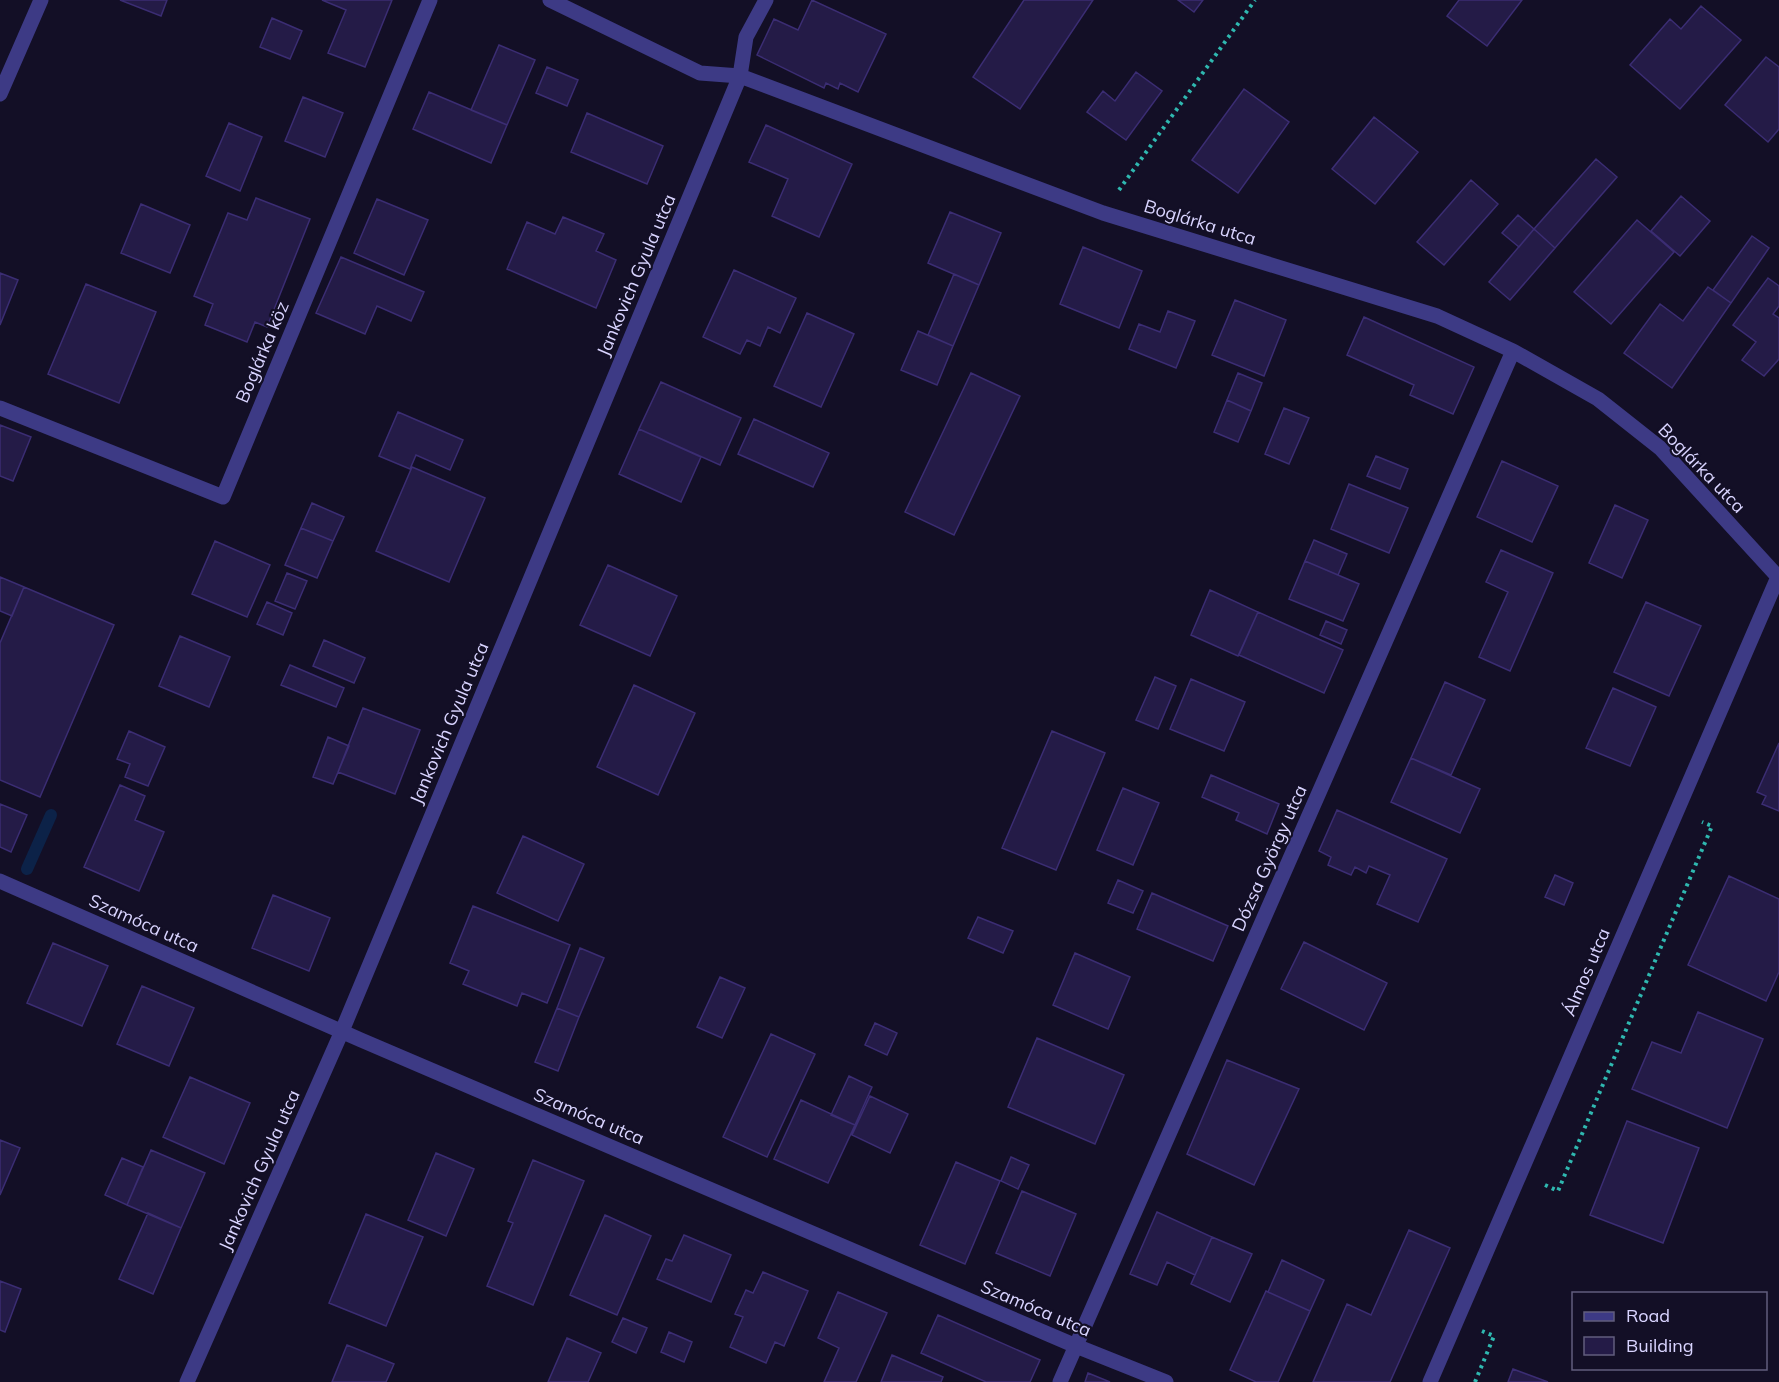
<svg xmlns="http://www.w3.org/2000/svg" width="1779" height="1382" font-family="Mulish,sans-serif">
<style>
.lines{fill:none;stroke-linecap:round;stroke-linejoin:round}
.stream{stroke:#0c2248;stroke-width:12}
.building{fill:#241b47;stroke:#3b2d73;stroke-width:1.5}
.path{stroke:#2fb8b0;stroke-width:4;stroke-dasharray:3 4.5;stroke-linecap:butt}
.street{stroke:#3d3a85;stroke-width:15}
.labels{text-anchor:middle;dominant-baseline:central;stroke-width:4.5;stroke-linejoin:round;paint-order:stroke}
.street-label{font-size:18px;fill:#d9d4ff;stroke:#130f26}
</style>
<rect width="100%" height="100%" fill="#130f26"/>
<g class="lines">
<!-- stream -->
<path class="stream" d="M27,869L51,815"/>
</g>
<!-- building -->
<path class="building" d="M120,0H167L161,16Z
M322,0H392L365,67L328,53L346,10Z
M812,0L886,34L858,92L840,83L838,89L826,83L824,88L757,55L774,19L798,30Z
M1024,0H1093L1020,109L973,77Z
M1178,0H1203L1194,12Z
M1459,0H1522L1487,46L1447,16Z
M1701,6L1741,40L1680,109L1630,65L1670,19L1681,29Z
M272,18L302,31L290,59L260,47Z
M499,45L535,60L507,125L471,110Z
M1766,57L1779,67V129L1768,142L1725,105Z
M547,67L578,80L567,106L536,93Z
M1136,72L1162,91L1126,140L1087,112L1103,91L1115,101Z
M1244,89L1289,122L1238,193L1192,160Z
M429,92L507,125L491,163L413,129Z
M303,97L343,113L325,157L285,141Z
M587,113L663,146L647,184L571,152Z
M1374,117L1418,152L1375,204L1332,169Z
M229,123L262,137L240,191L206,176Z
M766,125L852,164L819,237L772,216L788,179L749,162Z
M1596,159L1617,177L1555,248L1534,229Z
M1471,180L1498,204L1444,265L1417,242Z
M1681,196L1710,221L1680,256L1651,231Z
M256,198L310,219L267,327L255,322L247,342L205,325L213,304L194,296L228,213L247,220Z
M377,199L428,220L404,275L354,253Z
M141,204L190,225L170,273L121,253Z
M950,212L1001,233L979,285L928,263Z
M1518,215L1534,229L1519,247L1502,233Z
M563,217L604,234L596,251L616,260L596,308L507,269L527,222L555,234Z
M1637,220L1674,252L1611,324L1574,292Z
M1534,229L1555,248L1510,300L1489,282Z
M1752,236L1769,248L1731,303L1713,290Z
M1083,247L1142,271L1119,328L1060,304Z
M341,257L424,292L411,321L377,306L365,334L316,313Z
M734,270L796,298L780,333L768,327L760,346L747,340L740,354L703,337Z
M0,273L18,280L0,325Z
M954,274L979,285L953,346L928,335Z
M1768,278L1779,286V306L1773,314L1779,318V359L1764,376L1742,360L1756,342L1733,325Z
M86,284L156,312L119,403L48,374Z
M1708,287L1731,303L1672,388L1624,353L1660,304L1683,321Z
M1235,300L1286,320L1264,376L1212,355Z
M1168,311L1195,321L1176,368L1129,349L1139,324L1160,332Z
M807,313L854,334L821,407L774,386Z
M1364,317L1474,367L1453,414L1410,395L1414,385L1347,355Z
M918,331L953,346L937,385L901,370Z
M971,373L1020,396L954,535L905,512Z
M1238,373L1262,383L1251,411L1227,400Z
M661,382L741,418L720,465L639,429Z
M1227,400L1251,411L1238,442L1214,432Z
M1284,408L1309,418L1289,464L1265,454Z
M398,412L463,440L450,470L416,455L410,469L379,456Z
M754,419L829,453L813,487L738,454Z
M0,425L31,437L13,481L0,476Z
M639,429L701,457L681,502L619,474Z
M1376,456L1408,469L1400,489L1367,476Z
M1502,461L1558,486L1532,542L1477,517Z
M412,467L485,498L449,582L376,551Z
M1349,484L1408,508L1389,553L1331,529Z
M312,503L344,517L333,541L301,528Z
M1615,505L1648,520L1622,578L1589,563Z
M301,528L333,541L317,578L285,565Z
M1314,540L1347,554L1338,575L1305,561Z
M215,541L270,565L247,617L192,594Z
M1501,550L1553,573L1510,671L1479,657L1508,592L1486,582Z
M1305,561L1359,584L1343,621L1289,599Z
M608,565L677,596L650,656L580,625Z
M287,573L307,581L295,609L275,601Z
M0,577L24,587L12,616L0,611Z
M24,587L114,625L40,797L0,780V643Z
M1210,590L1258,612L1238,656L1191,635Z
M267,602L292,613L283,635L257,624Z
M1646,602L1701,626L1669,696L1614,672Z
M1258,612L1343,650L1324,693L1239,655Z
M1326,621L1347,630L1341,644L1320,635Z
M180,636L230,657L209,707L159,686Z
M324,640L365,658L354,683L313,666Z
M290,665L344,688L336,707L281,685Z
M1155,677L1176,686L1158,729L1136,720Z
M1191,679L1245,702L1224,751L1170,729Z
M1445,682L1485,700L1451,775L1411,758Z
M634,685L695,713L658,795L597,767Z
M1613,688L1656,707L1630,766L1586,748Z
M363,708L420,730L395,794L338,772Z
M129,731L165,747L148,786L125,777L130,764L117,759Z
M1052,731L1105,753L1056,870L1002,848Z
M328,737L349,746L333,784L313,777Z
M1779,743V811L1762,804L1766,796L1757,792Z
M1411,758L1480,789L1460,833L1391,802Z
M1211,775L1279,804L1267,834L1236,820L1239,813L1202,797Z
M120,785L145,796L135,820L164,832L139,891L84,867Z
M1123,788L1159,803L1133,865L1097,850Z
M0,804L27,815L11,852L0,847Z
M1337,810L1447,859L1418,922L1377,904L1390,875L1369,866L1366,873L1355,867L1351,875L1328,865L1331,857L1319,851Z
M523,836L584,864L558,921L497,893Z
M1555,875L1573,883L1564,905L1545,897Z
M1729,876L1779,899V972L1766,1001L1688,965Z
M1118,880L1143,891L1133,913L1108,903Z
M1152,893L1228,926L1213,961L1137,929Z
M273,895L330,918L309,971L252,948Z
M473,906L570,945L547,1003L522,993L517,1006L463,984L469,971L450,963Z
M978,917L1013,931L1003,953L968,938Z
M1304,942L1387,983L1364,1030L1281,989Z
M53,943L108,966L82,1026L27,1003Z
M580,948L604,958L579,1017L557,1008Z
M1075,953L1130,977L1108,1029L1053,1005Z
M720,977L745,988L722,1038L697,1027Z
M142,986L194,1008L169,1066L117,1044Z
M557,1008L579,1017L558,1071L535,1062Z
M1698,1012L1763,1039L1727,1128L1632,1089L1652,1042L1681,1053Z
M875,1023L897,1033L887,1055L865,1045Z
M771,1034L815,1054L767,1157L723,1137Z
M1037,1038L1124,1075L1095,1144L1008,1107Z
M1227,1060L1299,1089L1254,1185L1187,1154Z
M849,1076L872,1087L855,1125L831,1115Z
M190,1077L250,1103L224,1164L163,1137Z
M870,1096L908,1114L890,1153L852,1135Z
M801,1100L855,1125L828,1183L774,1159Z
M1627,1121L1699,1148L1663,1243L1590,1215Z
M0,1140L20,1148L0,1195Z
M151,1150L205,1173L181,1228L127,1205Z
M436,1153L474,1169L446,1236L408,1220Z
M1011,1157L1029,1165L1018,1189L1001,1181Z
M122,1158L143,1167L127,1205L105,1195Z
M533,1160L584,1181L533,1305L487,1286L513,1223L508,1221Z
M956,1162L1000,1181L965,1264L920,1245Z
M1022,1191L1076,1214L1050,1276L996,1253Z
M1157,1212L1212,1237L1195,1275L1167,1262L1157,1285L1130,1274Z
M148,1213L181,1228L153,1294L119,1279Z
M366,1214L423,1237L386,1326L329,1303Z
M605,1215L651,1236L617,1315L570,1295Z
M1409,1230L1450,1248L1390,1382H1313L1347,1304L1371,1315Z
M684,1235L731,1255L711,1302L657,1279L666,1259L672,1261Z
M1212,1237L1252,1254L1230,1302L1191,1284Z
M1282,1260L1324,1280L1310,1311L1268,1292Z
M763,1272L808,1291L784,1346L775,1342L766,1363L730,1347L743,1317L735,1314L746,1290L753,1293Z
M0,1281L21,1289L5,1332L0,1330Z
M1266,1291L1310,1311L1278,1382H1256L1230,1370Z
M838,1292L887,1313L856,1382H824L839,1348L818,1338Z
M938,1315L1040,1360L1030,1382H986L921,1353Z
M623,1318L647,1328L636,1353L612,1342Z
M669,1332L692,1342L684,1362L661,1352Z
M567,1338L601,1353L588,1382H548Z
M347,1345L394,1364L386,1382H332Z
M892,1355L943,1377L941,1382H881Z
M1513,1369L1548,1382H1508Z
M1088,1373L1110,1382H1085Z"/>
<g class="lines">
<!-- path -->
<path class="path" d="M1119,190L1255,0
M1545,1185L1558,1191L1712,826L1702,822
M1475,1382L1494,1336L1482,1331"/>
<!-- street -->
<path class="street" d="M550,0L700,73L740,76L1103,213L1437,316L1513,351L1598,399L1660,448L1779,578
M0,94L41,0
M0,408L223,497L430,0
M0,881L361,1040L1076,1346L1166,1382
M187,1382L342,1031L740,76L746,37L766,0
M1060,1382L1513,351
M1430,1382L1778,577"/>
</g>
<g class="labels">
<!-- street labels -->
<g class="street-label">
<text transform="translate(1200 222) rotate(17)">Boglárka utca</text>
<text transform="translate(636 275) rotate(-67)">Jankovich Gyula utca</text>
<text transform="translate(262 352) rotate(-67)">Boglárka köz</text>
<text transform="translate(1702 468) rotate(46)">Boglárka utca</text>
<text transform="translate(449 723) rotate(-67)">Jankovich Gyula utca</text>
<text transform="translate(1269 858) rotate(-66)">Dózsa György utca</text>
<text transform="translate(144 923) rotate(24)">Szamóca utca</text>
<text transform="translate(1586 972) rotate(-67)">Álmos utca</text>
<text transform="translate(589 1116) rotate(23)">Szamóca utca</text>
<text transform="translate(259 1170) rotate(-66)">Jankovich Gyula utca</text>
<text transform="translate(1036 1308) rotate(23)">Szamóca utca</text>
</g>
</g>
<!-- legend -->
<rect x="1572" y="1292" width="195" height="78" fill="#130f26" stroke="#625e7d" stroke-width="1.5"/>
<rect x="1584" y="1312" width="30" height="9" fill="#3d3a85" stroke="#625e7d" stroke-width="1.5"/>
<text x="1626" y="1322" font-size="18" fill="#d9d4ff">Road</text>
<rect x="1584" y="1337" width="30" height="18" fill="#241b47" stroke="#625e7d" stroke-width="1.5"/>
<text x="1626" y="1352" font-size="18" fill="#d9d4ff">Building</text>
</svg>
